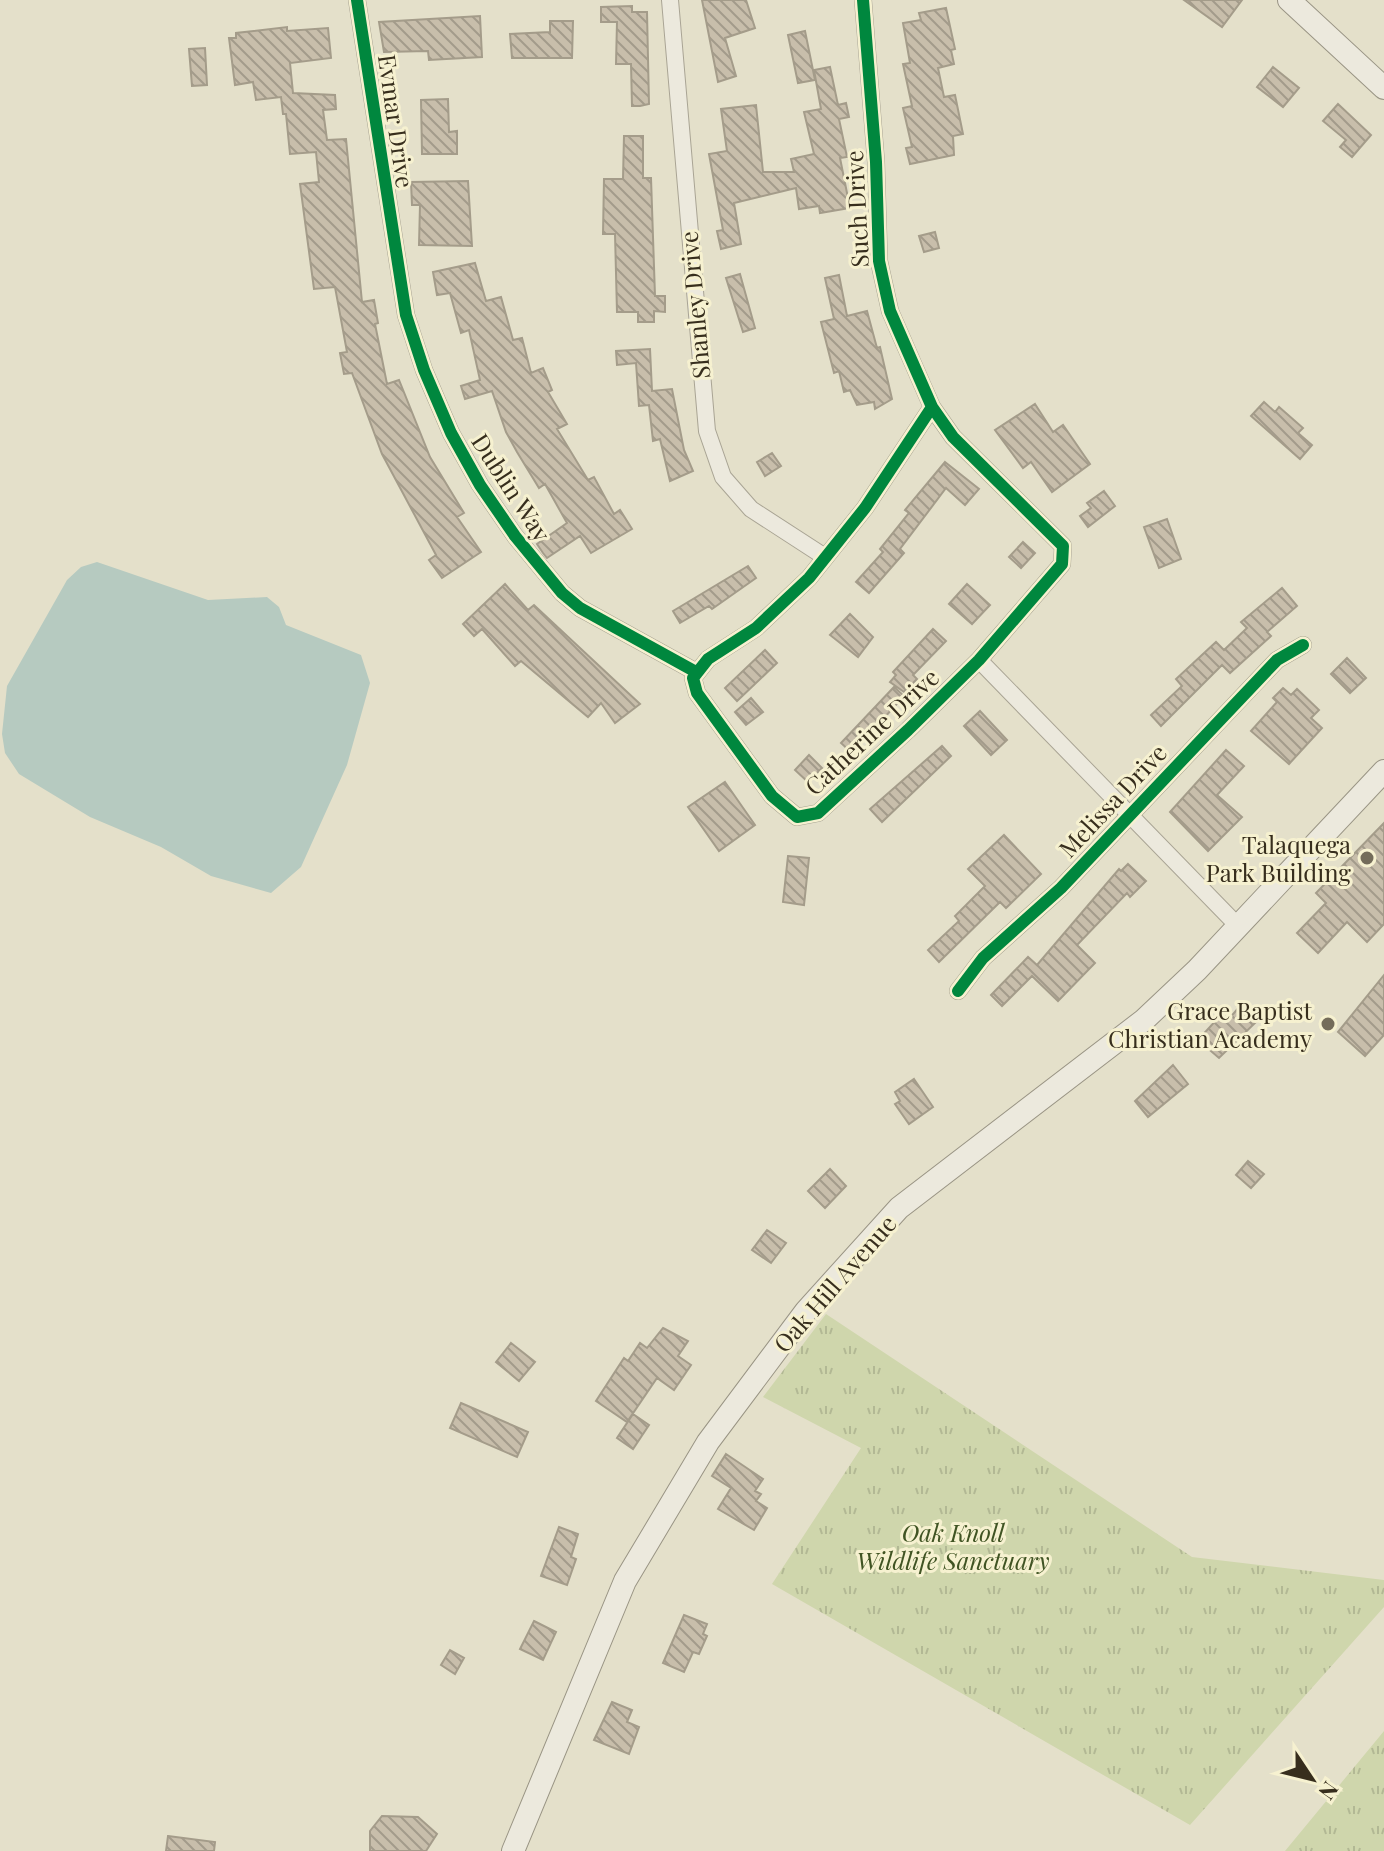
<svg xmlns="http://www.w3.org/2000/svg" width="1384" height="1851" font-family="'Playfair Display',serif">
<style>
.park{fill:url(#park-tufts)}
.water{fill:#b6cac0}
.building{fill:url(#building-back-hatch);stroke:#a49c8a;stroke-width:2}
.lines{fill:none;stroke-linecap:round;stroke-linejoin:round}
.street-casing{stroke:#a9a494;stroke-width:18}
.secondary-casing{stroke:#999484;stroke-width:24}
.street{stroke:#ece9dd;stroke-width:16}
.secondary{stroke:#ece9dd;stroke-width:22}
.cycleway-casing{stroke:#f6f1d0;stroke-width:17}
.cycleway{stroke:#00873e;stroke-width:12}
.poi-dot{fill:#746c5a;stroke:#f6f1d0;stroke-width:3}
.labels{text-anchor:middle;dominant-baseline:central;stroke-width:6;stroke-linejoin:round;paint-order:stroke}
.street-label{font-size:24px;fill:#372e1d;stroke:#f6f1d0}
.poi-label{font-size:24px;fill:#372e1d;stroke:#f6f1d0;text-anchor:end}
.park-label{font-size:24px;font-style:italic;fill:#405423;stroke:#f6f1d0}
</style>
<defs>
<pattern id="park-tufts" width="24" height="20" patternUnits="userSpaceOnUse" patternTransform="scale(2)"><rect width="24" height="20" fill="#cfd6ac"/><path d="M3 7l-1-3M5 7V3M7 7l1-3M15 17l-1-3M17 17v-4M19 17l1-3" fill="none" stroke="#b2b894"/></pattern>
<pattern id="building-back-hatch" width="6" height="6" patternUnits="userSpaceOnUse" patternTransform="scale(2)"><rect width="6" height="6" fill="#c8beab"/><path d="M-1 5l2 2M0 0l6 6M5-1l2 2" fill="none" stroke="#a39b8b"/></pattern>
</defs>
<rect width="100%" height="100%" fill="#e4e0ca"/>
<!-- park -->
<path class="park" d="M826,1314L1192,1557L1384,1580V1607L1190,1825L772,1584L861,1448L763,1397Z
M1384,1731V1851H1285Z"/>
<!-- water -->
<path class="water" d="M97,562L208,600L267,597L279,607L286,625L361,655L370,683L347,765L301,867L271,893L211,876L161,847L90,817L19,774L5,753L2,734L7,686L67,580L81,567Z"/>
<!-- building -->
<path class="building" d="M702,0H746L755,28L725,38L736,76L718,82Z
M1184,0H1242L1222,27Z
M632,6V12H647L649,104L640,106H632L631,64H616L617,22H601V7Z
M946,8L955,49L951,50L954,64L938,68L944,97L955,95L963,134L953,136L954,155L910,164L906,148L912,147L903,108L912,106L903,64L910,63L903,23L921,20L919,13Z
M480,16L482,57L429,60L428,51L384,52L379,22Z
M550,21H573L572,58H512L510,34L550,32Z
M287,27V31L328,28L331,58L290,63L293,93L335,95L336,109L323,110L327,140L346,139L362,302L374,300L378,323L375,324L387,384L399,380L430,457L464,513L457,517L481,552L442,578L429,560L436,555L382,454L352,373L344,374L340,353L347,352L335,287L314,289L300,184L319,182L316,152L290,154L286,114H283L281,97L256,100L253,82L235,85L229,38H236V33Z
M805,31L815,80L798,83L788,35Z
M205,48L207,85L192,86L189,49Z
M830,67L838,105L846,103L849,117L839,119L847,157L840,158L850,208L820,213L819,206L799,209L796,188L734,203L741,244L721,249L717,231L723,230L709,154L727,151L721,109L756,105L763,172H794L791,159L814,154L804,112L821,109L814,70Z
M1273,67L1299,88L1283,107L1257,87Z
M448,99L449,132L457,131V154H422L421,100Z
M1338,104L1371,135L1352,157L1340,147L1346,140L1323,121Z
M624,136H643V178H651L655,296H665V312L654,311V322H638V312H617L615,234H603L604,179H623Z
M468,181L472,246L419,245L420,205H412L411,182Z
M935,232L939,248L924,252L919,236Z
M475,263L486,301L501,297L513,340L522,338L531,373L543,368L552,390L548,392L567,424L557,429L588,480L594,477L614,514L620,510L632,529L591,553L580,536L547,558L543,553L537,544L567,523L545,484L539,488L517,452L506,432L492,391L465,399L461,386L480,380L469,330L461,333L450,293L437,295L433,272Z
M740,274L755,328L743,332L726,278Z
M839,275L847,316L867,311L877,348L880,347L892,399L875,409L874,402L857,405L850,390L844,392L839,371L834,373L821,322L834,319L825,278Z
M650,349L652,391L672,389L684,450L693,471L670,481L660,439L653,441L649,405L639,406L636,363L617,365L616,351Z
M1264,402L1275,412L1279,407L1303,428L1298,433L1312,445L1300,459L1251,416Z
M1035,404L1053,432L1063,425L1090,464L1052,492L1031,462L1023,468L995,430Z
M772,453L781,466L765,476L757,462Z
M945,462L979,489L965,505L946,488L900,549L904,553L869,593L856,582L883,552L880,549L909,513L905,510Z
M1104,491L1115,506L1088,527L1080,516L1091,508L1087,503Z
M1167,519L1181,559L1159,568L1144,527Z
M1023,542L1035,553L1021,568L1009,557Z
M748,566L756,578L712,609L709,606L680,623L673,611Z
M505,584L528,610L534,605L640,704L615,723L601,703L588,717L521,661L515,666L482,629L474,636L463,624Z
M967,584L990,605L972,624L949,604Z
M1282,588L1297,606L1267,632L1271,636L1230,673L1222,665L1161,726L1151,715L1182,686L1176,679L1216,642L1224,650L1247,628L1241,622Z
M850,614L873,637L858,657L830,635Z
M933,629L946,641L913,675L917,679L904,692L890,682L896,675L893,672Z
M765,650L777,663L737,701L725,688Z
M1347,658L1366,678L1350,693L1331,674Z
M894,687L904,696L852,753L841,743Z
M1283,688L1291,695L1297,689L1319,710L1311,718L1322,728L1289,764L1251,731L1277,702L1273,698Z
M751,698L763,712L746,725L735,712Z
M980,711L1007,740L991,755L964,726Z
M942,746L951,756L882,822L870,809Z
M1226,750L1244,766L1217,795L1242,817L1208,851L1170,812Z
M809,755L822,768L808,782L795,770Z
M725,782L755,825L719,851L688,807Z
M1384,823V924L1367,942L1347,922L1318,953L1297,933L1326,903L1316,893Z
M1004,835L1041,874L1006,908L1000,902L939,962L928,950L959,921L955,916L985,886L968,869Z
M788,856L809,858L804,905L783,902Z
M1128,864L1146,881L1130,897L1127,893L1077,945L1095,963L1058,1001L1032,976L1002,1006L991,995L1028,957L1037,965L1119,869L1121,871Z
M1384,975V1035L1365,1056L1338,1032Z
M1240,1006L1256,1022L1219,1058L1198,1040L1219,1017L1228,1020Z
M1173,1065L1188,1084L1148,1117L1135,1101Z
M914,1079L933,1107L909,1124L895,1104L900,1101L895,1092Z
M1248,1161L1264,1174L1251,1188L1236,1175Z
M830,1169L846,1186L825,1208L808,1191Z
M767,1230L786,1243L771,1263L752,1250Z
M663,1328L688,1341L678,1356L691,1365L674,1390L657,1378L627,1422L596,1401L624,1358L628,1361L640,1343L647,1348Z
M511,1343L535,1362L519,1381L496,1362Z
M461,1403L528,1432L517,1457L450,1428Z
M633,1414L649,1425L633,1449L617,1438Z
M726,1454L763,1479L755,1491L761,1494L756,1501L767,1508L754,1530L718,1509L731,1488L712,1476Z
M559,1527L578,1534L571,1557L576,1559L567,1585L541,1576Z
M684,1615L707,1624L703,1634L707,1636L699,1654L693,1652L684,1672L663,1663Z
M534,1621L556,1632L543,1660L520,1649Z
M450,1650L464,1658L455,1674L441,1665Z
M612,1702L632,1710L627,1722L639,1727L629,1754L594,1740Z
M382,1816L418,1817L437,1834L426,1851H370V1831Z
M168,1836L215,1842L214,1851H166Z"/>
<g class="lines">
<defs>
<path id="street" d="M357,0L406,315L424,370L451,433L480,485L515,536L562,593L580,608L696,672
M670,0L707,431L723,477L751,509L825,557
M863,0L876,162L879,261L890,311L932,407L953,437L1063,546L1062,564L979,660L908,730L818,813L797,817L772,796L697,693L693,678L708,659L756,628L809,578L865,508L932,407
M979,660L1238,926
M958,991L983,958L1061,888L1277,660L1303,645"/>
<path id="secondary" d="M1289,0L1384,88
M513,1851L625,1581L708,1442L806,1311L899,1208L1144,1020L1197,970L1384,771"/>
</defs>
<!-- street casing -->
<use href="#street" class="street-casing"/>
<!-- secondary casing -->
<use href="#secondary" class="secondary-casing"/>
<!-- street -->
<use href="#street" class="street"/>
<!-- secondary -->
<use href="#secondary" class="secondary"/>
<defs>
<path id="cycleway" d="M357,0L406,315L424,370L451,433L480,485L515,536L562,593L580,608L696,672
M863,0L876,162L879,261L890,311L932,407L953,437L1063,546L1062,564L979,660L908,730L818,813L797,817L772,796L697,693L693,678L708,659L756,628L809,578L865,508L932,407
M958,991L983,958L1061,888L1277,660L1303,645"/>
</defs>
<!-- cycleway casing -->
<use href="#cycleway" class="cycleway-casing"/>
<!-- cycleway -->
<use href="#cycleway" class="cycleway"/>
</g>
<!-- markers -->
<g class="poi-dot">
<circle cx="1367" cy="858" r="8"/>
<circle cx="1328" cy="1024" r="8"/>
</g>
<g class="labels">
<!-- street labels -->
<g class="street-label">
<text transform="translate(397 121) rotate(82)">Evmar Drive</text>
<text transform="translate(856 209) rotate(-93)">Such Drive</text>
<text transform="translate(694 305) rotate(-95)">Shanley Drive</text>
<text transform="translate(512 487) rotate(57)">Dublin Way</text>
<text transform="translate(871 731) rotate(-43)">Catherine Drive</text>
<text transform="translate(1112 800) rotate(-47)">Melissa Drive</text>
<text transform="translate(834 1283) rotate(-49)">Oak Hill Avenue</text>
</g>
<!-- poi labels -->
<g class="poi-label">
<text x="1351" y="844">Talaquega<tspan x="1351" dy="28">Park Building</tspan></text>
<text x="1312" y="1010">Grace Baptist<tspan x="1312" dy="28">Christian Academy</tspan></text>
</g>
<!-- park labels -->
<g class="park-label">
<text x="953" y="1532">Oak Knoll<tspan x="953" dy="28">Wildlife Sanctuary</tspan></text>
</g>
</g>
<!-- north arrow -->
<g transform="translate(1312 1779) rotate(125)" stroke="#f6f1d0" stroke-width="6" paint-order="stroke">
<path d="M0-6L14 30L0 20L-14 30Z" fill="#372e1d"/>
<text y="-12" font-size="22" font-weight="bold" text-anchor="middle" fill="#372e1d">N</text>
</g>
</svg>
